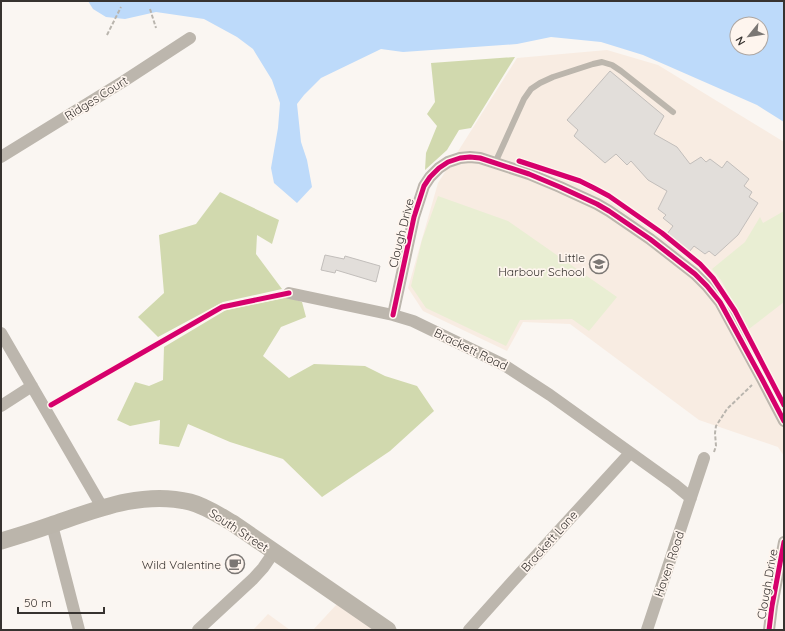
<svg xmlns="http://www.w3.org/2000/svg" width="785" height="631" font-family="Quicksand,sans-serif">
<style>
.built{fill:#f8ece2}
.green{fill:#e9eed3}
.forest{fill:#d1d9ae}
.water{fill:#bddafa;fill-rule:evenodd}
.building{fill:#e2deda;stroke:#c2bebb}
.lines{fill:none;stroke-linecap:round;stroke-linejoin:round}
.path{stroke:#b9b5ae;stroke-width:2;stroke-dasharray:4 2;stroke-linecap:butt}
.lane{stroke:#bcb6ad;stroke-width:6}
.street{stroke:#bcb6ad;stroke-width:12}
.secondary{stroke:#bbb5ab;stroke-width:17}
.cycleway-casing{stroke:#fef5ee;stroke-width:8}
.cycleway{stroke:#d6006c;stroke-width:5}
.labels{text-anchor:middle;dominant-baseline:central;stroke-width:3.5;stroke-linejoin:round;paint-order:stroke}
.street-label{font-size:12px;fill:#373330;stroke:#fef5ee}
.poi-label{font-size:12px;fill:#373330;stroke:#fef5ee;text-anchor:end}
</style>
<rect width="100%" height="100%" fill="#faf6f2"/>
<!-- built -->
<path class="built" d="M607,50L658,65L784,142V456L778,447L699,420L570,324L523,322L507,351L423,311L408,288L438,183L517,58Z
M337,604L374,630H313Z
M268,614L290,630H253Z"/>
<!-- green -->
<path class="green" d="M438,196L508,221L617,297L589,331L572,319L520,320L506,346L426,308L411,286L422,240Z
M784,211V302L749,329L721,280L712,269L745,242L760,217L763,223Z"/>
<!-- forest -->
<path class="forest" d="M515,57L471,128L459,130L447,150L425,170L426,153L437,126L427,114L435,102L431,63Z
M220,192L279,220L272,244L257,235L256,254L282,289L223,302L158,337L138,317L164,293L159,235L196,224Z
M288,297L302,302L306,317L281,327L263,356L289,378L314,364L365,366L385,376L417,386L434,411L390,451L322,497L283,459L230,442L188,424L179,447L159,444L160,420L130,426L117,420L135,382L149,386L163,380L164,347L226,310Z"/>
<!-- water -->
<path class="water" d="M88,1H784V122L757,105L643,55L601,42L551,37L517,44L403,52L381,49L321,78L304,95L297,104L301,142L307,160L312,187L297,203L274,183L271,168L278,128L280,103L272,80L253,49L237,37L204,19L156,12L125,19L106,17L93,9ZM737,24H761V48H737Z"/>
<!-- building -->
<path class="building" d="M610,71L664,116L654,134L677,147L690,164L701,157L706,162L710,159L722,168L727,161L749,179L744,186L752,192L749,197L758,203L738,235L715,256L709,251L705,254L694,246L689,252L667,234L673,226L663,218L666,215L658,209L667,191L648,180L631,161L627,165L616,154L605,163L574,136L578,130L567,120Z
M325,255L344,259L345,256L380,266L376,282L336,270L335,273L321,270Z"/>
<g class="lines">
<!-- path -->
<path class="path" d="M150,9L156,28
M107,35L121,7
M714,452L716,446L715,433L716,426L727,409L752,385"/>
<!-- lane -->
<path class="lane" d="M495,163L524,99L531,89L540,83L553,77L593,64L602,62L612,65L621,71L673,112"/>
<!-- street -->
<path class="street" d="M1,157L124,81L190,38
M289,293L393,315L413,321L504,365L550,395L674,484L691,498
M393,315L414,217L424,186L430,177L439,168L448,162L460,158L470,157L480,158L529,174L560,187L597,204L609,211L650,239L695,274L707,286L720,302L762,379L784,421
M1,333L102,507
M1,406L32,386
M52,525L79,630
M198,630L253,579L263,568L274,552
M469,630L512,582L630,453
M647,630L704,458
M769,630L772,606L784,542"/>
<!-- secondary -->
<path class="secondary" d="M1,541C18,536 34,531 51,525C95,510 142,490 190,502C206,506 220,516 234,524L388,630"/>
<defs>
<path id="cycleway" d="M519,161L580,181L594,188L609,196L662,233L700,264L713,278L735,311L784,405
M393,315L414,217L424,186L430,177L439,168L448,162L460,158L470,157L480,158L529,174L560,187L597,204L609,211L650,239L695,274L707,286L720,302L762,379L784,421
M51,405L222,307L289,293
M769,630L772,606L784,542"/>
</defs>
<!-- cycleway casing -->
<use href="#cycleway" class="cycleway-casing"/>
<!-- cycleway -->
<use href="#cycleway" class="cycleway"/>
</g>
<!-- icons -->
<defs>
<symbol id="school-ring" viewBox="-11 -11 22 22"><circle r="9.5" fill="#fef5ee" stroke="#7b7774" stroke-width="1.5"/><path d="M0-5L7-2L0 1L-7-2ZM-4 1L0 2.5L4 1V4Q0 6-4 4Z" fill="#7b7774"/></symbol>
<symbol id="cafe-ring" viewBox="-11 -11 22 22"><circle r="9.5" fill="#fef5ee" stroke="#7b7774" stroke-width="1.5"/><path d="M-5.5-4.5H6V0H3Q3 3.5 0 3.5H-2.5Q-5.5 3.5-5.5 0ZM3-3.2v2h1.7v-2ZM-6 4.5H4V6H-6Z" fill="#7b7774"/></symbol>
</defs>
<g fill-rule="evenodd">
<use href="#school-ring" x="588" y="253" width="22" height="22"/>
<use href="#cafe-ring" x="224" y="553" width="22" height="22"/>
</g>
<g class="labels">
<!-- street labels -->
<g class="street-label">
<text transform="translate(96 98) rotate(-32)">Ridges Court</text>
<text transform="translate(401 233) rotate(-76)">Clough Drive</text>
<text transform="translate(471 349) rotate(26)">Brackett Road</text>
<text transform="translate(239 530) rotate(33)">South Street</text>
<text transform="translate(549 541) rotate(-48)">Brackett Lane</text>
<text transform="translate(669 564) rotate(-71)">Haven Road</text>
<text transform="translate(767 584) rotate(-80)">Clough Drive</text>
</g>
<!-- poi labels -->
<g class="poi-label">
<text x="585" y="257">Little<tspan x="585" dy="14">Harbour School</tspan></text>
<text x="221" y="564">Wild Valentine</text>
</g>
</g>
<!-- border -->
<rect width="785" height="631" fill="none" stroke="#373330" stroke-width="4"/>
<!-- north arrow -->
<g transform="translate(749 36) rotate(240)"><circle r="19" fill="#fef5ee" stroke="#aea7a2"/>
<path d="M0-3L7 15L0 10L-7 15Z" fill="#7b7774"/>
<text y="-6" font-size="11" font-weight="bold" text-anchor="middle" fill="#373330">N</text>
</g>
<!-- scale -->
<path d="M18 607v6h86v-6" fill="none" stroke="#373330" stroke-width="2"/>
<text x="24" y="607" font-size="12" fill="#373330" stroke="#fef5ee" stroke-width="3" paint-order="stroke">50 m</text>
</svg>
